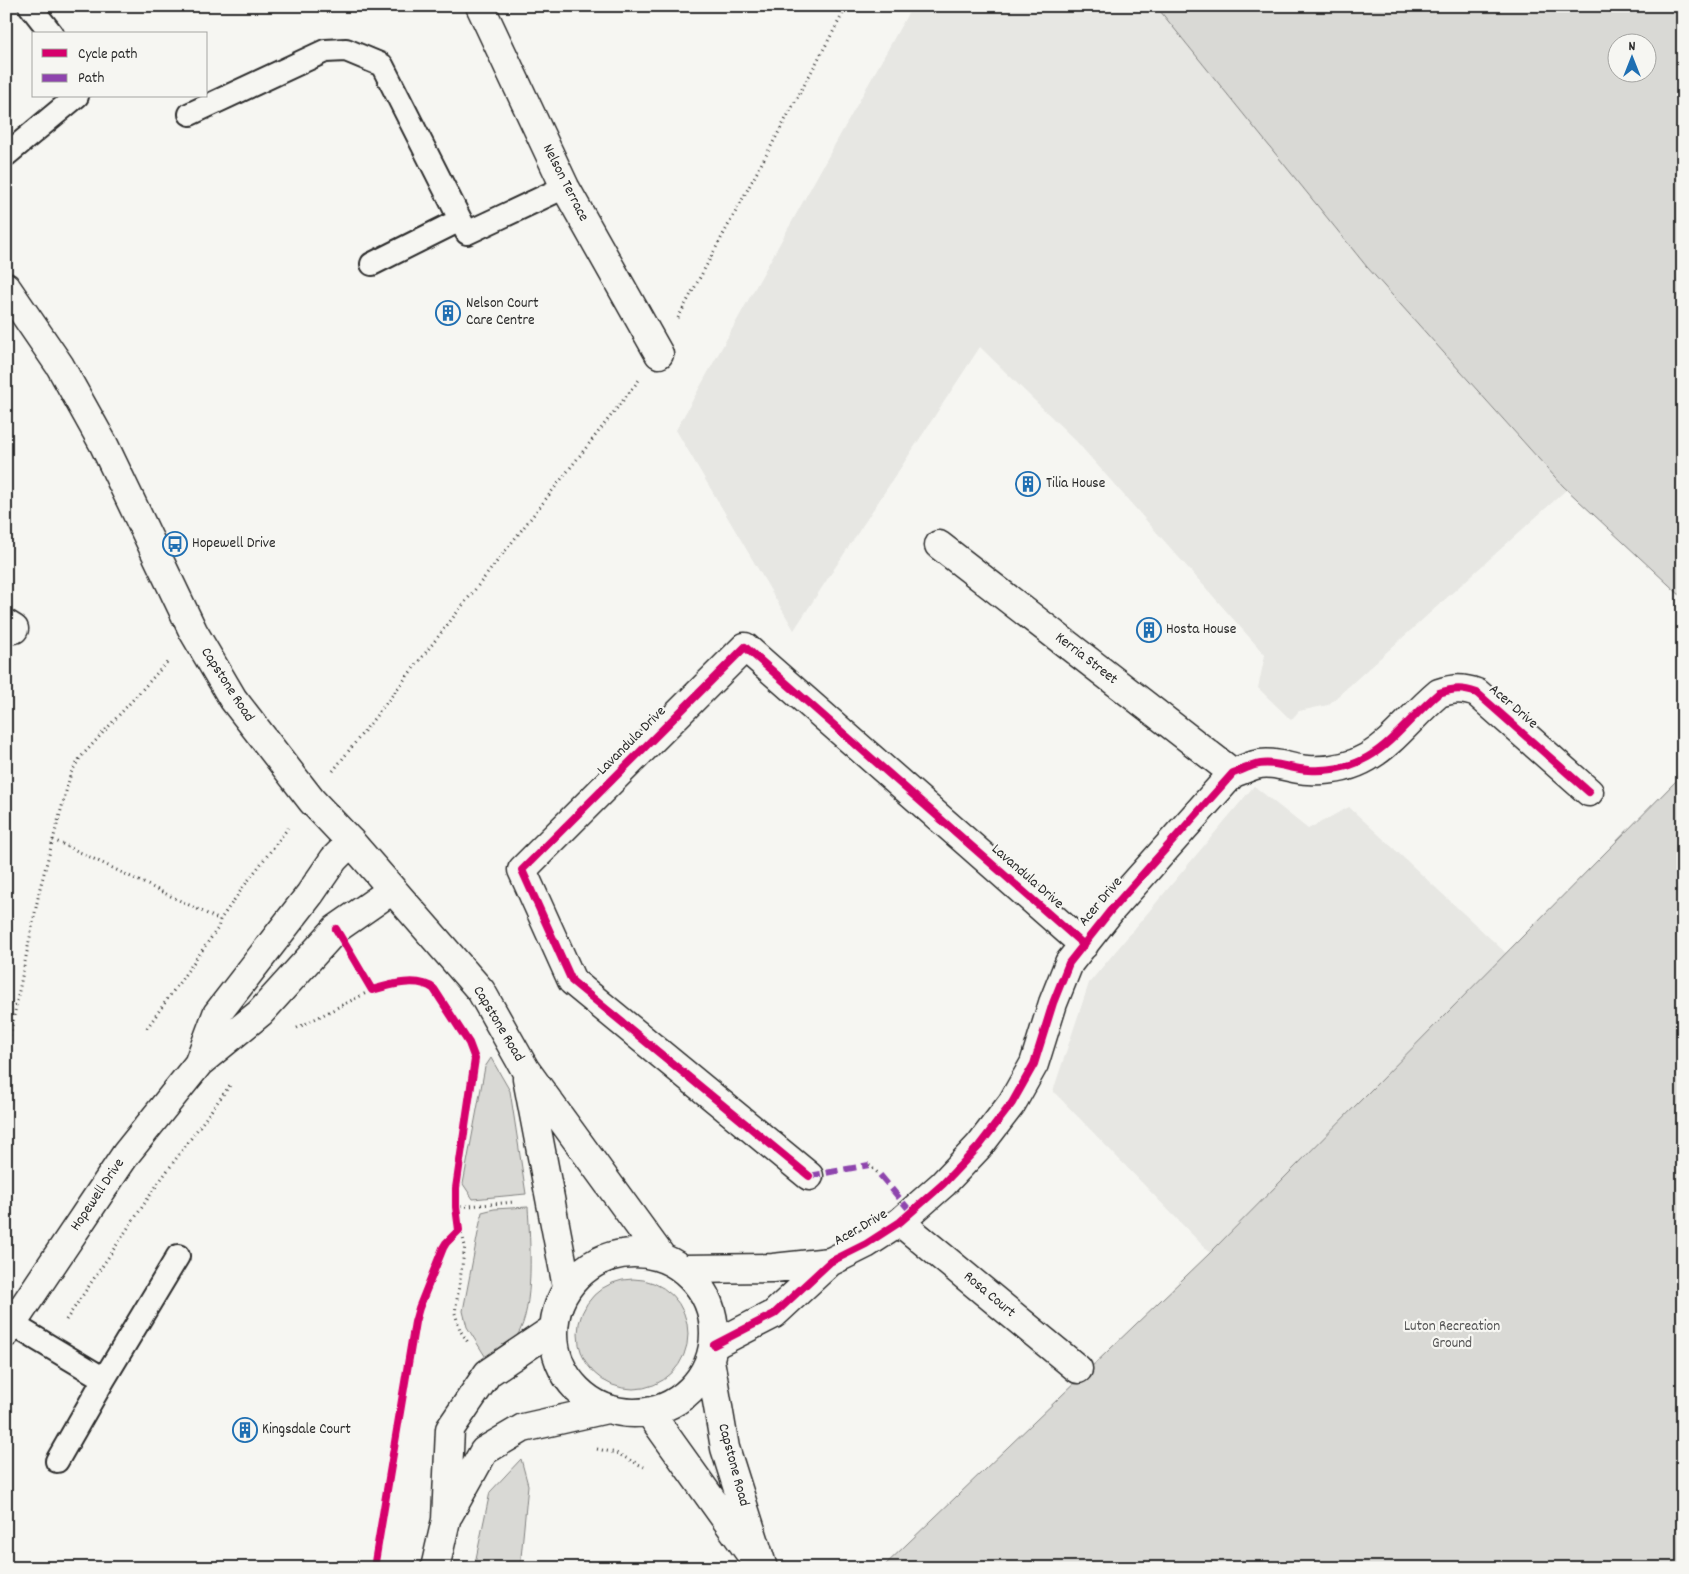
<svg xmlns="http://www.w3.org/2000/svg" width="1689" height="1574" font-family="Dekko,sans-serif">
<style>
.built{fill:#e7e7e3}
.green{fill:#d9d9d5;stroke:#828280;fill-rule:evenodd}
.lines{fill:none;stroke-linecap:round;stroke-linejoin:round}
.service-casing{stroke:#2b2b2b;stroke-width:26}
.minor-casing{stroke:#2b2b2b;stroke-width:31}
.tertiary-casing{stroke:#2b2b2b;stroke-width:31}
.path{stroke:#2b2b2b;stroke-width:3;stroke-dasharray:1 4;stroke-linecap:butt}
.service{stroke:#f6f6f2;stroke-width:22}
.minor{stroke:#f6f6f2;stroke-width:28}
.tertiary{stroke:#f6f6f2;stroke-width:28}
.quiet{stroke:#8e44ad;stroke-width:6;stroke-dasharray:12 6;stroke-linecap:butt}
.cycleway-casing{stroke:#f6f6f2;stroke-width:11}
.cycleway{stroke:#d6006c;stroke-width:8}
.labels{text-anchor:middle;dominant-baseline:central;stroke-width:4.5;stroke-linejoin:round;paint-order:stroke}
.street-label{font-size:15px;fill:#2b2b2b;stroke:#f6f6f2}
.poi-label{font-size:15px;fill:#2b2b2b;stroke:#f6f6f2;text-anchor:start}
.park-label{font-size:15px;fill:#565656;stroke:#f6f6f2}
</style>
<rect width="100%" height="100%" fill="#f6f6f2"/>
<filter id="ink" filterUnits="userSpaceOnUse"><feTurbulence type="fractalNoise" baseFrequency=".02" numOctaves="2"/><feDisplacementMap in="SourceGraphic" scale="10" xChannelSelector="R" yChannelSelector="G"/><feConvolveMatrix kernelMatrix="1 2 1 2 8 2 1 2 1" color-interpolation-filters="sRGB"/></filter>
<g filter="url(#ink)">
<!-- built -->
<path class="built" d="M912,6H1156L1367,267L1566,490L1328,705L1299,711L1291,720L1258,688L1265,655L1076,441L980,347L794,630L676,430Z
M1254,786L1308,829L1349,807L1506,953L1210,1253L1053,1091L1089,983Z"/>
<!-- green -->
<path class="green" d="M1156,6H1683V598L1563,486L1367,267ZM1646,42V72H1616V42Z
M1683,774V1568H882L1210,1253Z
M491,1058L510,1091L526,1194L473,1199L463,1184L485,1067Z
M528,1207C530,1241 535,1308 517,1336C510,1347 499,1355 490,1364L467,1327L463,1311L482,1212L494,1209Z
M578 1334a55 55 0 1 1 110 0a55 55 0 1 1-110 0Z
M521,1459L528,1485L520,1568H474L490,1492Z"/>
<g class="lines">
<defs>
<path id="service" d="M30,6L52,34
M190,114L325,51L346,50L382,65L467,233L565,187
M6,155L77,96
M372,264L460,220
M12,1324L104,1379L178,1256
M57,1461L104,1379"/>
<path id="minor" d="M480,6L565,187L659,354
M939,545L1233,773
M6,624L14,629
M199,1062L217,1014L310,894L334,859L351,842
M809,1176L572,981L522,870L745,647L1084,945
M900,1222L1078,1369
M684,1269L773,1268L830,1262
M6,1333L126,1154L199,1063L260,1013L336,929L392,890
M714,1345L774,1314L830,1262L866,1244L900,1222L943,1184L979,1146L1012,1103L1034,1064L1053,1003L1069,963L1111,910L1233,773C1240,771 1248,767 1255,765C1273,760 1290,769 1308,770C1376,774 1395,730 1439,693C1454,688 1463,688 1477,693L1589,792"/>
<path id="tertiary" d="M6,287L60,366L104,445L193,631L233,699L312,801L351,842L481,991L525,1069L661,1256
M527,1078L567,1287
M554 1333a80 80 0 1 1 160 0a80 80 0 1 1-160 0Z
M710,1360L725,1448L763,1568
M649,1412L752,1556
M449,1514L484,1451L523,1428L607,1409
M435,1568L446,1520L450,1429L488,1373L553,1329"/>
</defs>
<!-- service casing -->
<use href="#service" class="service-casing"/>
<!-- minor casing -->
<use href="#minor" class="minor-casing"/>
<!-- tertiary casing -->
<use href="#tertiary" class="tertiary-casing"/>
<!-- path -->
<path class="path" d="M678,318L847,6
M333,771L639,380
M53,840L67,846L220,920
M147,1028L218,928L220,920L244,886L288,828
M297,1028L372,990
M6,1055L40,888L71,773L80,758L169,660
M869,1165L880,1175
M456,1207L515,1202
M459,1230L463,1238L465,1246L455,1313L460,1330L469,1344
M66,1320L159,1182L230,1085
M597,1449L616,1453L644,1467"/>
<!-- service -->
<use href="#service" class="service"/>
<!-- minor -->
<use href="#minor" class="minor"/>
<!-- tertiary -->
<use href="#tertiary" class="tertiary"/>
<!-- quiet -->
<path class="quiet" d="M880,1175L911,1212
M809,1176L869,1165"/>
<defs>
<path id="cycleway" d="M336,929L372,990C389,985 418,976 434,989L469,1043L475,1059L456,1188V1207L459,1230L446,1243L443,1248L419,1308L415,1322L374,1568
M809,1176L572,981L522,870L745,647L1084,945
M714,1345L774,1314L830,1262L866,1244L900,1222L943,1184L979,1146L1012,1103L1034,1064L1053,1003L1069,963L1111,910L1233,773C1240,771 1248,767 1255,765C1273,760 1290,769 1308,770C1376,774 1395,730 1439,693C1454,688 1463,688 1477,693L1589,792"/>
</defs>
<!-- cycleway casing -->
<use href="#cycleway" class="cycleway-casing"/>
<!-- cycleway -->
<use href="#cycleway" class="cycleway"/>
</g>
</g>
<!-- icons -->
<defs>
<symbol id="building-ring" viewBox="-11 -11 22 22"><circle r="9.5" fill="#f6f6f2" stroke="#1f6fb2" stroke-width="1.5"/><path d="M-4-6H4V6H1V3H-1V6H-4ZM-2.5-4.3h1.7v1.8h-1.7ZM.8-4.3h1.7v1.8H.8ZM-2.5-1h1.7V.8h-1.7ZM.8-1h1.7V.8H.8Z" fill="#1f6fb2"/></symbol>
<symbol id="bus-ring" viewBox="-11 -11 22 22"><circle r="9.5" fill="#f6f6f2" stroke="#1f6fb2" stroke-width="1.5"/><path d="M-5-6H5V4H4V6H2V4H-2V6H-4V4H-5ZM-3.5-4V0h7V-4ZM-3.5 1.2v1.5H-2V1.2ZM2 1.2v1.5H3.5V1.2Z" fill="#1f6fb2"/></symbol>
</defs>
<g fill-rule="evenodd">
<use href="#building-ring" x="434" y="299" width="28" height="28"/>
<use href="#building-ring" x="1014" y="470" width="28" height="28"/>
<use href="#bus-ring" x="161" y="530" width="28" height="28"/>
<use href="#building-ring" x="1135" y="616" width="28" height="28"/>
<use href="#building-ring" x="231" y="1416" width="28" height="28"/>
</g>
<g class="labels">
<!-- street labels -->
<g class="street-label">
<text transform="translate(565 183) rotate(63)">Nelson Terrace</text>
<text transform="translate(1086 659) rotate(38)">Kerria Street</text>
<text transform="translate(227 685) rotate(57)">Capstone Road</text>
<text transform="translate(1513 707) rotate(41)">Acer Drive</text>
<text transform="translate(632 741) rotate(-45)">Lavandula Drive</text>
<text transform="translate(1027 877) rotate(41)">Lavandula Drive</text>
<text transform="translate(1101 902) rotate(-50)">Acer Drive</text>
<text transform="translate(498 1024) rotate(59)">Capstone Road</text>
<text transform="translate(98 1195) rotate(-56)">Hopewell Drive</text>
<text transform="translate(861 1228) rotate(-30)">Acer Drive</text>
<text transform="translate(989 1295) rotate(40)">Rosa Court</text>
<text transform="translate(733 1465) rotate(75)">Capstone Road</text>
</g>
<!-- poi labels -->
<g class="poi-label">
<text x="466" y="304">Nelson Court<tspan x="466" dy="17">Care Centre</tspan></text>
<text x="1046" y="484">Tilia House</text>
<text x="192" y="544">Hopewell Drive</text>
<text x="1166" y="630">Hosta House</text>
<text x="262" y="1430">Kingsdale Court</text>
</g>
<!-- park labels -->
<g class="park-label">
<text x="1452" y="1327">Luton Recreation<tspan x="1452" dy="17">Ground</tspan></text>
</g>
</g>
<!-- margin -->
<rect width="1689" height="1574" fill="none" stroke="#f6f6f2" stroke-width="25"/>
<rect x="12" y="12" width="1664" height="1549" fill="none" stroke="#2b2b2b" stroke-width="2" filter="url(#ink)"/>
<!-- legend -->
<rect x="32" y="32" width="175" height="65" fill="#f6f6f2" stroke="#a5a5a2"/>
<rect x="42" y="49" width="25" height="8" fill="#d6006c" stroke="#a5a5a2"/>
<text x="78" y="58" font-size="15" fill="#2b2b2b">Cycle path</text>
<rect x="42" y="74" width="25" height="8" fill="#8e44ad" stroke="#a5a5a2"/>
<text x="78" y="82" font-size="15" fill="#2b2b2b">Path</text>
<!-- north arrow -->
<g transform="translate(1632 58)"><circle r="24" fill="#f6f6f2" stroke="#a5a5a2"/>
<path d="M0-4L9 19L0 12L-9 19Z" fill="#1f6fb2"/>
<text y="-8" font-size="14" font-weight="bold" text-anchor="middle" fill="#2b2b2b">N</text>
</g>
</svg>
